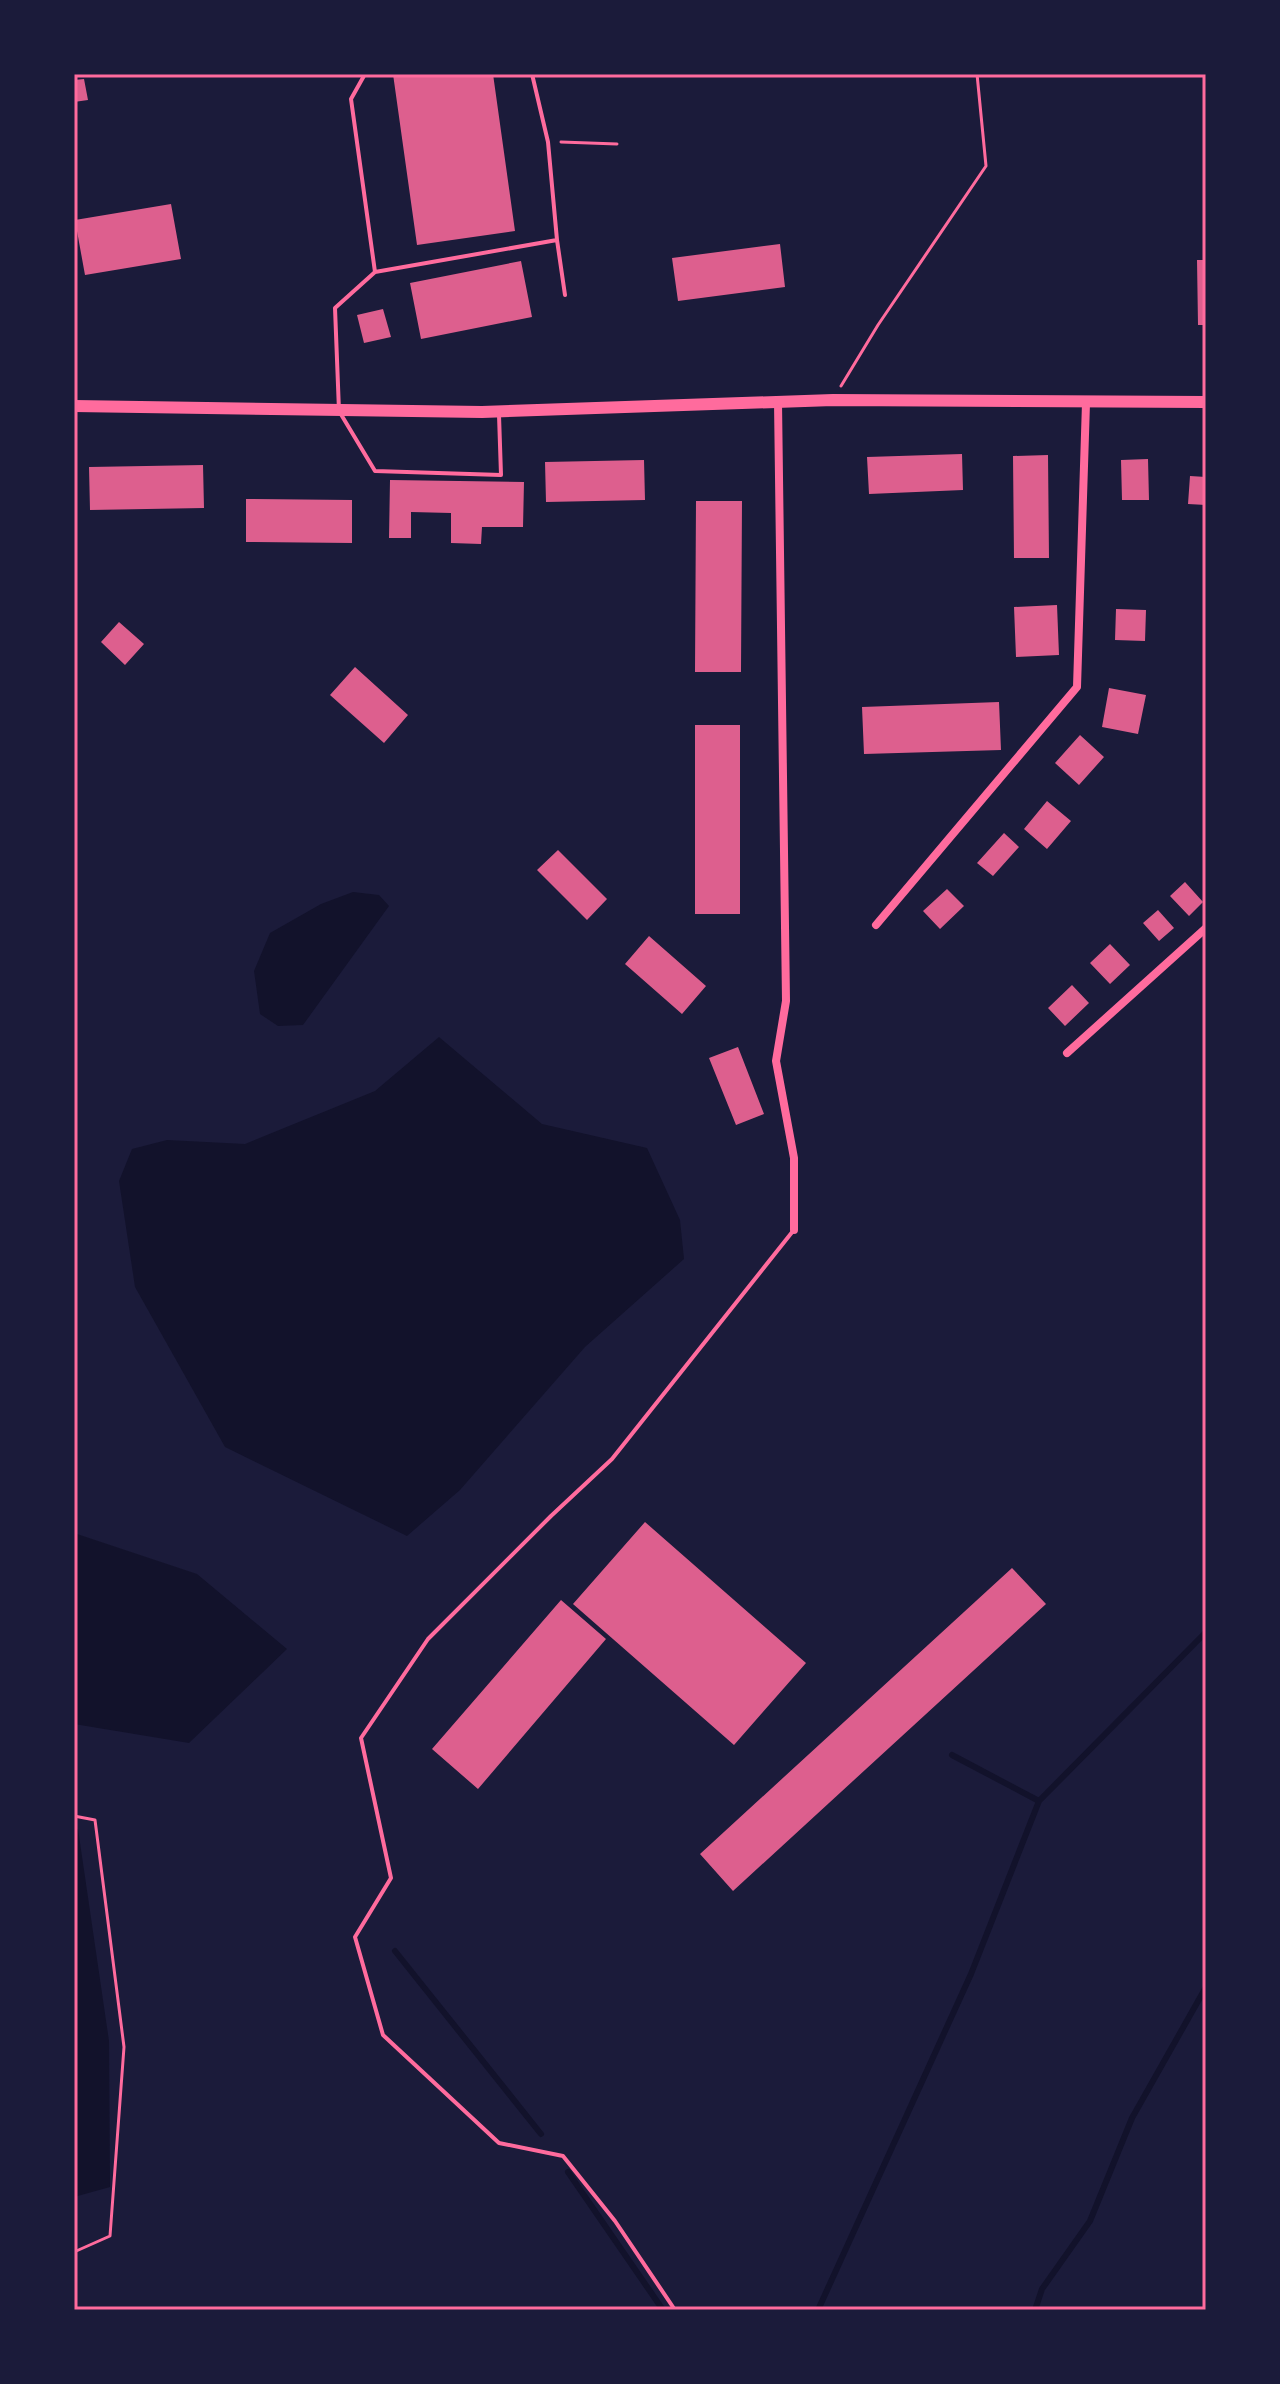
<svg xmlns="http://www.w3.org/2000/svg" width="1280" height="2384" font-family="'Open Sans',sans-serif">
<style>
.water{fill:#12122b}
.lines{fill:none;stroke-linecap:round;stroke-linejoin:round}
.stream{stroke:#12122b;stroke-width:6}
.building{fill:#dd5f8e}
.path{stroke:#ff6b9d;stroke-width:3}
.service{stroke:#ff6b9d;stroke-width:4}
.minor{stroke:#ff6b9d;stroke-width:8}
.secondary{stroke:#ff6b9d;stroke-width:12}
.neatline{fill:none;stroke:#ff6b9d;stroke-width:3}
</style>
<rect width="100%" height="100%" fill="#1b1b3a"/>
<!-- water -->
<path class="water" d="M353,892L379,895L389,906L303,1025L278,1026L260,1014L254,971L270,933L321,904Z
M439,1037L542,1124L647,1148L680,1220L684,1259L585,1347L460,1490L407,1536L225,1447L135,1287L119,1181L132,1149L167,1140L245,1144L375,1091Z
M74,1533L197,1574L287,1649L189,1743L74,1724Z
M78,1829L109,2041L110,2187L74,2197V1831Z"/>
<g class="lines">
<!-- stream -->
<path class="stream" d="M952,1755L1039,1801
M395,1951L541,2134
M568,2172L663,2310
M818,2310L971,1974L1039,1801L1206,1632
M1035,2310L1042,2289L1090,2221L1132,2118L1206,1987"/>
</g>
<!-- building -->
<path class="building" d="M393,74H493L515,231L417,245Z
M84,79L88,100L74,102V80Z
M171,204L181,259L85,275L75,220Z
M780,244L785,287L678,301L672,258Z
M1197,260H1206V325H1198Z
M521,261L532,317L421,339L410,283Z
M383,309L391,337L364,343L357,315Z
M962,454L963,490L869,494L867,457Z
M1048,455L1049,558H1014L1013,456Z
M1148,459L1149,500H1122L1121,460Z
M644,460L645,500L546,502L545,462Z
M203,465L204,508L90,510L89,467Z
M1190,476L1206,477V505L1188,504Z
M390,480L524,482L523,527H482L481,544L451,543V513L411,512V538H389Z
M246,499L352,500V543L246,542Z
M696,501H742L741,672H695Z
M1057,605L1059,655L1016,657L1014,607Z
M1116,609L1146,610L1145,641L1115,640Z
M119,622L144,644L125,665L101,642Z
M355,667L408,715L384,743L330,695Z
M1109,688L1146,695L1138,734L1102,727Z
M999,702L1001,750L864,754L862,707Z
M695,725H740V914H695Z
M1080,735L1104,757L1079,785L1055,763Z
M1047,801L1071,821L1047,849L1024,829Z
M1004,833L1019,847L993,876L977,863Z
M558,850L607,899L587,920L537,870Z
M1185,882L1203,902L1189,916L1170,896Z
M947,889L964,906L940,929L923,911Z
M1158,910L1174,928L1159,941L1143,923Z
M649,936L706,986L682,1014L625,964Z
M1110,944L1130,965L1110,984L1090,963Z
M1072,985L1089,1003L1065,1026L1048,1008Z
M738,1047L764,1114L736,1125L709,1058Z
M645,1522L806,1663L734,1745L573,1604Z
M1012,1568L1046,1604L733,1891L700,1854Z
M561,1600L606,1639L478,1789L432,1749Z"/>
<g class="lines">
<!-- path -->
<path class="path" d="M561,142L617,144
M841,386L878,325L986,166L977,74
M74,1816L95,1820L124,2047L110,2236L74,2252"/>
<!-- service -->
<path class="service" d="M365,74L351,99L375,272
M557,240L565,295
M499,415L501,475L375,471L339,411L335,308L375,272L557,240L548,142L532,74
M675,2310L615,2221L563,2156L499,2143L383,2035L355,1937L391,1878L361,1738L428,1639L551,1516L612,1459L793,1231"/>
<!-- minor -->
<path class="minor" d="M778,402L786,1001L776,1061L794,1158V1230
M876,925L1077,687L1086,403
M1067,1053L1206,928"/>
<!-- secondary -->
<path class="secondary" d="M74,406L482,412L833,400L1206,402"/>
</g>
<!-- border -->
<rect width="1280" height="2384" fill="none" stroke="#1b1b3a" stroke-width="152"/>
<rect x="76" y="76" width="1128" height="2232" class="neatline"/>
</svg>
